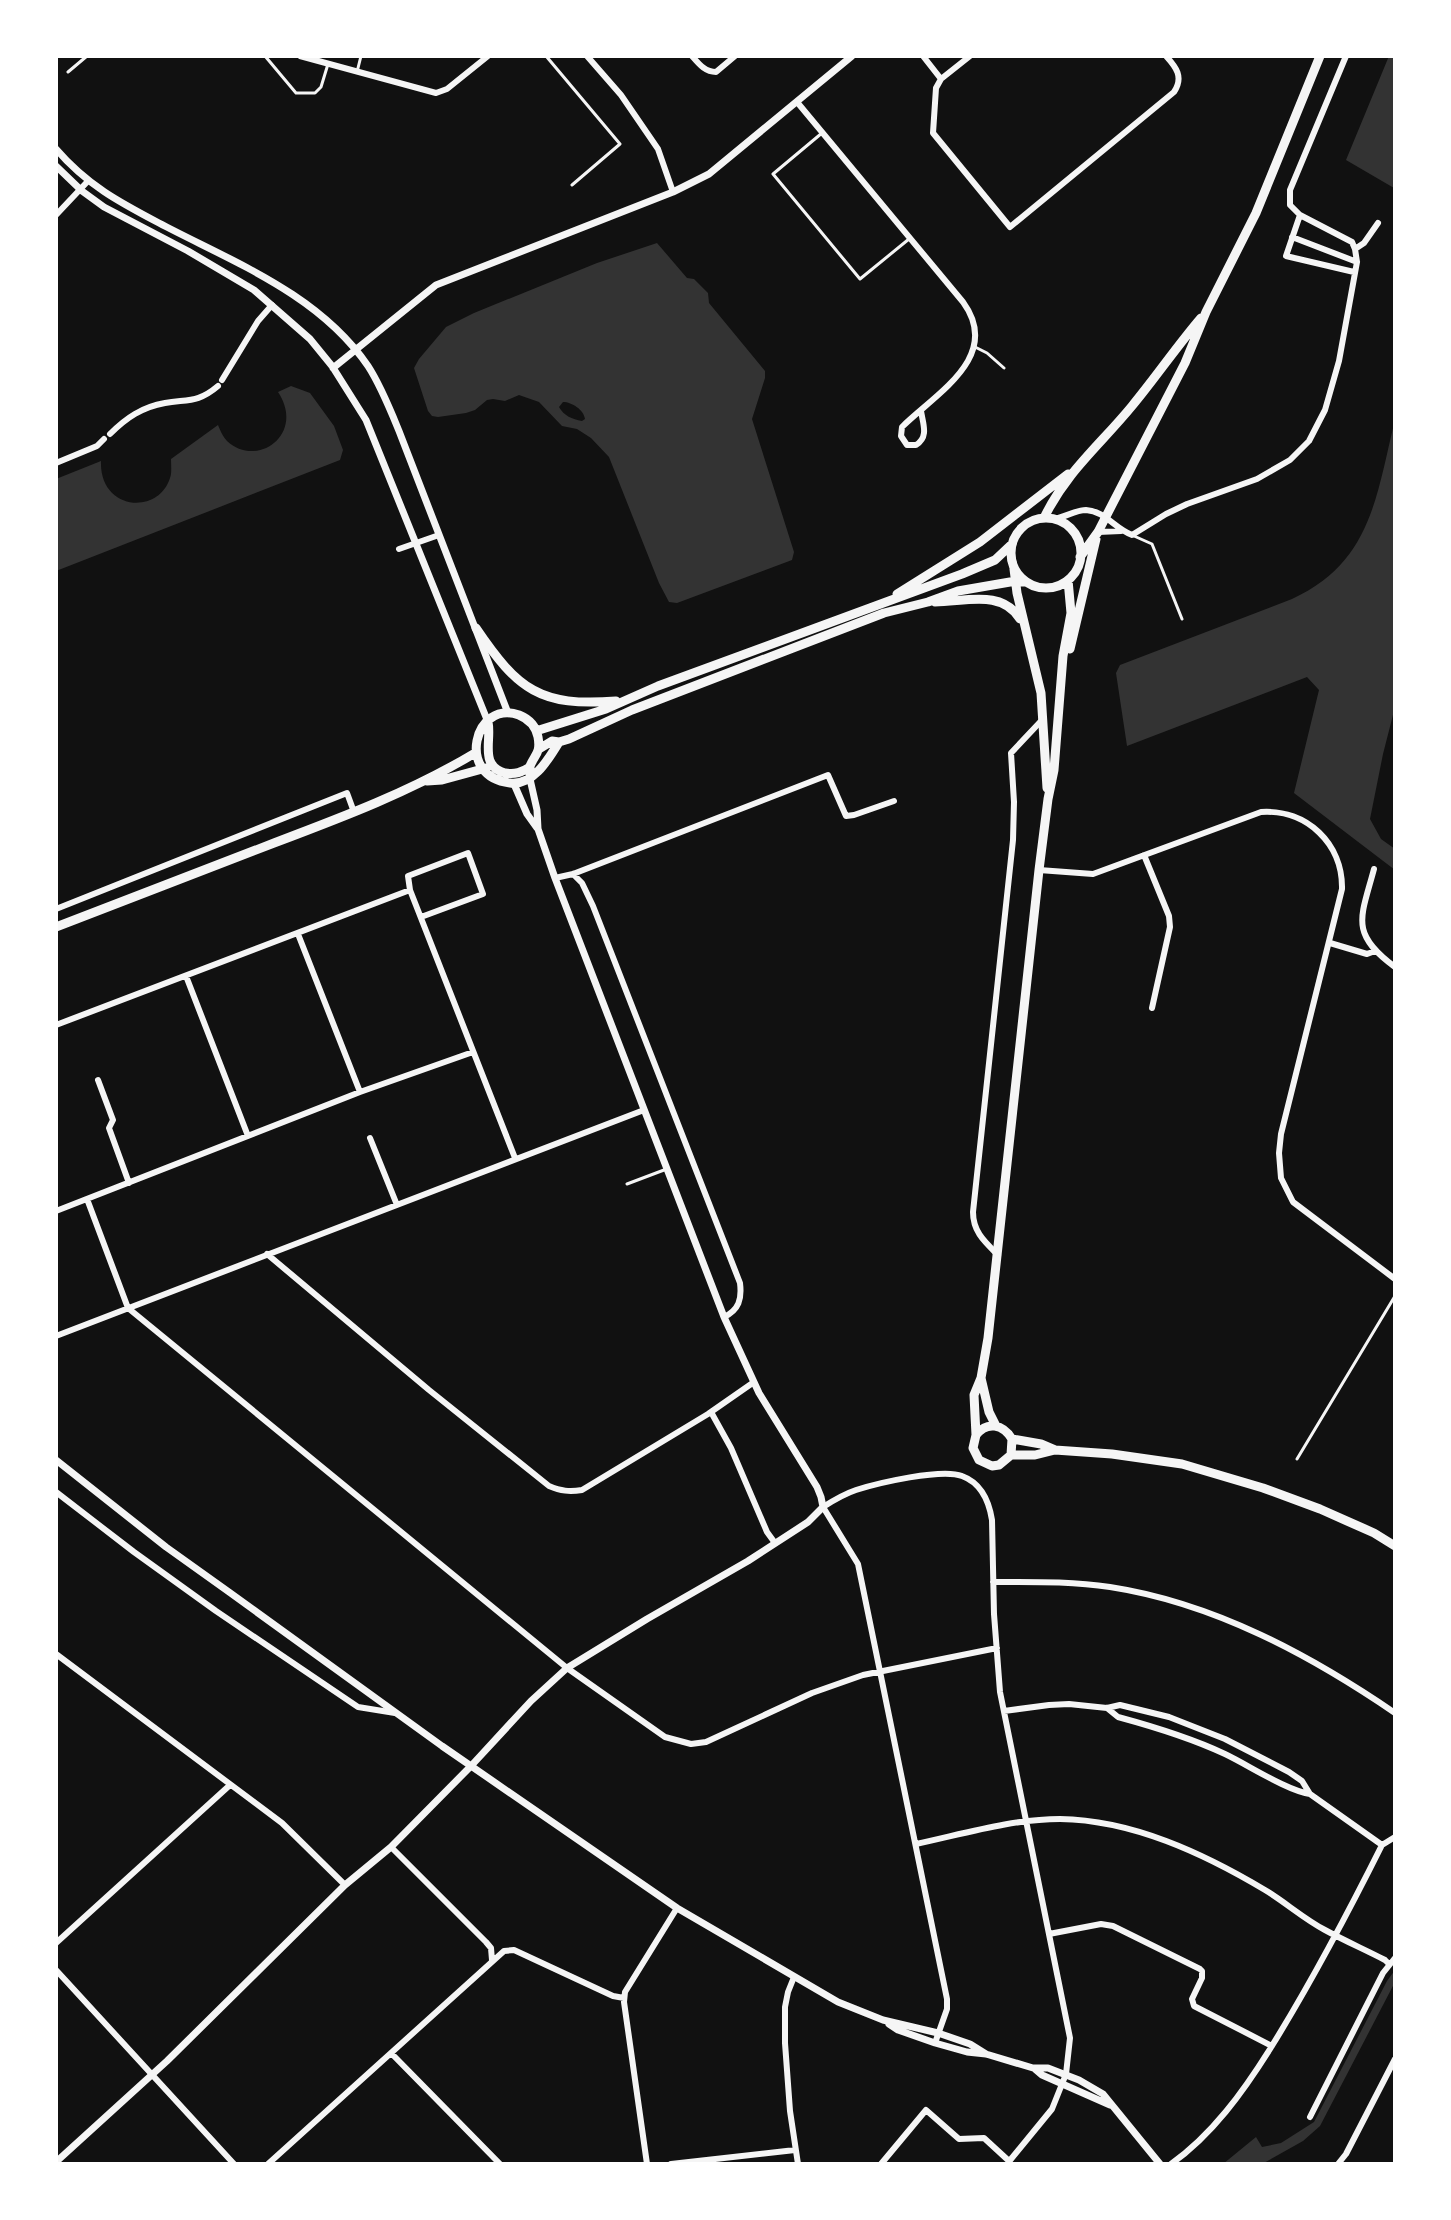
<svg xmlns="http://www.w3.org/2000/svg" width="1451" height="2220" font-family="Manrope,sans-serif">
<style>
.water{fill:#333;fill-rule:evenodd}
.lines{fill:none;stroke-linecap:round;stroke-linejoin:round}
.service{stroke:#f5f5f5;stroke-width:3}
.minor{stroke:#f5f5f5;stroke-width:6}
.tertiary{stroke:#f5f5f5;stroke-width:7}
.primary{stroke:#f5f5f5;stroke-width:9}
</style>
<rect width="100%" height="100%" fill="#111"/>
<!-- water -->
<path class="water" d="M1389,56H1395L1394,188L1346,160Z
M657,243L687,278L694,279L708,293L709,303L765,371V378L752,419L794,552L792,560L677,603L669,602L659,583L609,457L591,438L577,429L562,426L539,402L519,395L505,401L493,399L487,400L475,410L466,413L438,417L432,416L428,411L414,368L419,359L446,327L474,313L597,263ZM563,402C572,402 584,410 585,419L582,421C572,419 564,416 559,407Z
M291,386L310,393L334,426L343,450L340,460L56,571V479L101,461C99,510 158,516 170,478C172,473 171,465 171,459L218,425C220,430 223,437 227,441C257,469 306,434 278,392Z
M1395,420V707L1383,754L1370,819L1381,839L1395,849V870L1294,793L1319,690L1307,677L1127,746L1116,673L1120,665L1292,599C1372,562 1376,496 1395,420Z
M1395,1970V1982L1320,2126L1303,2141L1262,2164H1223L1256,2137L1262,2147L1281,2143L1314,2122L1387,1981Z"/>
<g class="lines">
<!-- service -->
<path class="service" d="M265,56L296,93H315L321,87L328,64
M546,56L620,144L572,185
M68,72L87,56
M357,72L361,56
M822,133L773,174L860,279L909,239
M975,347L987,353L1004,368
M1134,536L1152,544L1182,619
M627,1184L664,1170
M1297,1459L1395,1296"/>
<!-- minor -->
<path class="minor" d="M300,56L436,93L447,89L488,56
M587,56L621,95L658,149L673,192
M692,56C699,64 705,72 716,72L735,56
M923,56L941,79
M970,56L941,79L936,88L933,133L1010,227L1174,92C1184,77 1176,67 1166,56
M797,102L963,302C1003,357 935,394 902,427L901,436L907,445H916C929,437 923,424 921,411
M56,215L88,181
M1300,215L1290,205V190L1346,56
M1292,237L1357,262
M1355,249L1364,243L1378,223
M222,380L258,321L272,305
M110,434C126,418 142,407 165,403C188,399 198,403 218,386
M56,463L97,446L104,439
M1054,519C1065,517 1076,510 1086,510C1105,511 1115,529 1132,535L1166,514L1187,504L1257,479L1290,460L1309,441L1325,410L1339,361L1357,262L1355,249L1352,242L1300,215L1286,256L1354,272
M1098,532L1121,531
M399,549L439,535
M1144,855L1169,916L1170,927L1152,1008
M1374,869C1361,918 1349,933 1395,967
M1039,870L1093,874L1261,812C1307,809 1343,844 1342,889L1281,1134L1279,1153L1281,1178L1293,1202L1395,1279
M573,874L582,883L593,906L740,1283C742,1299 739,1310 724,1317
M555,878L573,874L828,775L846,816L854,815L894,801
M56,909L347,793L354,812
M421,917L483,894L468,853L408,876L410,890L515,1158
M298,934L360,1092
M1330,943L1367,954L1375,951
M186,976L248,1136
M56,1025L410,890
M98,1080L113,1120L109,1128L129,1183
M370,1138L397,1205
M87,1199L128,1308L567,1668L665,1737L691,1744L706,1742L812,1693L863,1675L997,1648
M56,1211L360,1092L473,1052
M267,1254L429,1390L549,1486C561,1491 569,1492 582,1490L708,1414L754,1382
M998,1255C985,1242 973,1232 973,1212L1013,840L1014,802L1011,753L1042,720
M56,1336L644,1110
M711,1412L731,1448L767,1532L775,1543
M56,1492L134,1552L216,1611L358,1707L395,1713
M993,1582C1033,1582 1071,1581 1110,1587C1214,1603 1310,1655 1395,1713
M56,1654L282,1823L345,1885
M1107,1708L1118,1717C1155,1727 1191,1738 1225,1754C1250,1766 1286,1790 1310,1794
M1004,1711L1049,1705L1069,1704L1107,1708L1120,1705L1169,1717L1225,1739L1289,1772L1302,1781L1310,1794L1382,1845
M916,1844C963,1834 1012,1819 1060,1819C1132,1820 1203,1853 1265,1890C1285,1902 1304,1919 1325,1930C1345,1941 1366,1950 1385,1960L1389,1964
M391,1847L486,1942L491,1948L492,1960
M1049,1934L1101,1924L1113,1926L1200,1969L1202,1971V1978L1192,1999L1194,2006L1272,2046
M56,1943L230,1785
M56,1970L234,2164
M794,1977L788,1992L785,2007V2043L790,2111L798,2164
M935,2043L947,2009V1999L858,1564L823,1507C834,1500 844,1494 856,1490C878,1483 942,1468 962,1476C981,1483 989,1501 992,1520L994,1614L1000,1692L1070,2038L1066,2074L1052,2109L1007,2164
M391,2053L500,2164
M1310,2117L1383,1973L1395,1958
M268,2164L504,1951L514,1950L613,1996L624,1998
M647,2164L624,2002L625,1992L677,1908
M671,2164L795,2150
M881,2164L926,2110L959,2139L984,2138L1009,2161
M1171,2164C1212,2135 1243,2092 1270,2049C1311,1983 1347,1915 1382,1845L1395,1837
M1338,2164L1346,2154L1395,2059"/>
<!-- tertiary -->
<path class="tertiary" d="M56,149C87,185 119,202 159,223C233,262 319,294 368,366C381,386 390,409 399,431L508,713
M56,166L82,191L104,207L188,251L254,290L310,339L332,366L366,420L488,722
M333,368L436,285L673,192L709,174L852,56
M514,784L527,814L537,828
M56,1460L166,1547L229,1592L442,1746L677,1908L838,2002L883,2020L938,2033L970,2044L986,2054
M889,2024L898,2030L935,2043L967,2052L986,2054L1033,2068H1048L1079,2080L1103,2094L1160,2164
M1035,2069L1042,2075L1110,2105
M56,2162L167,2061L345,1885L391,1847L471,1766L531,1701L567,1668L647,1619L748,1561L808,1522L823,1507L821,1497L817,1487L759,1393L724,1317L555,878L538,829L537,810L530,779"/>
<!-- primary -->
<path class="primary" d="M1044,518C1066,472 1101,444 1132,406C1156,377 1177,346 1201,318
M1011 553a35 35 0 1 1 70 0a35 35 0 1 1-70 0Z
M1080,557L1098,532L1185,363L1206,312L1256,213L1320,56
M1014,569L1017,593L1041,693L1047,788
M897,594L980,542L1068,474
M935,602C965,602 1002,589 1020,619
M476,628C518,690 540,707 616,701
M1070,649L1096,539
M488,722C492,740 479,766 505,773C515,775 522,772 530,767
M536,731L606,709L658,686L962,574L995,560L1012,544
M539,749L552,741L559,742L569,739L632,710L884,613L928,602L958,591L1010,582H1026
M530,779C530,777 530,768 530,766C535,754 541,753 538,737C536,727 529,719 519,715C474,699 455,777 510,783C533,786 548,760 559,742
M427,781L442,780L486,768
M56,927C129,899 201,871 274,843C343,817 412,791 475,753
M981,1378L989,1412L996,1426
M976,1435C987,1421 1003,1424 1012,1439L1011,1455L999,1465L992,1466L979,1460L973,1448L976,1435L974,1395L981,1378L988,1338L1039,870L1048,799L1054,770L1063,656L1071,613L1068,580
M1012,1439L1041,1444L1055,1450L1112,1454L1182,1464L1263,1488L1320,1509L1374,1533L1395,1546
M1011,1455H1035L1055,1450"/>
</g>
<!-- border -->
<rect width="1451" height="2220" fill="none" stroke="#ffffff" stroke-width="116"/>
</svg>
